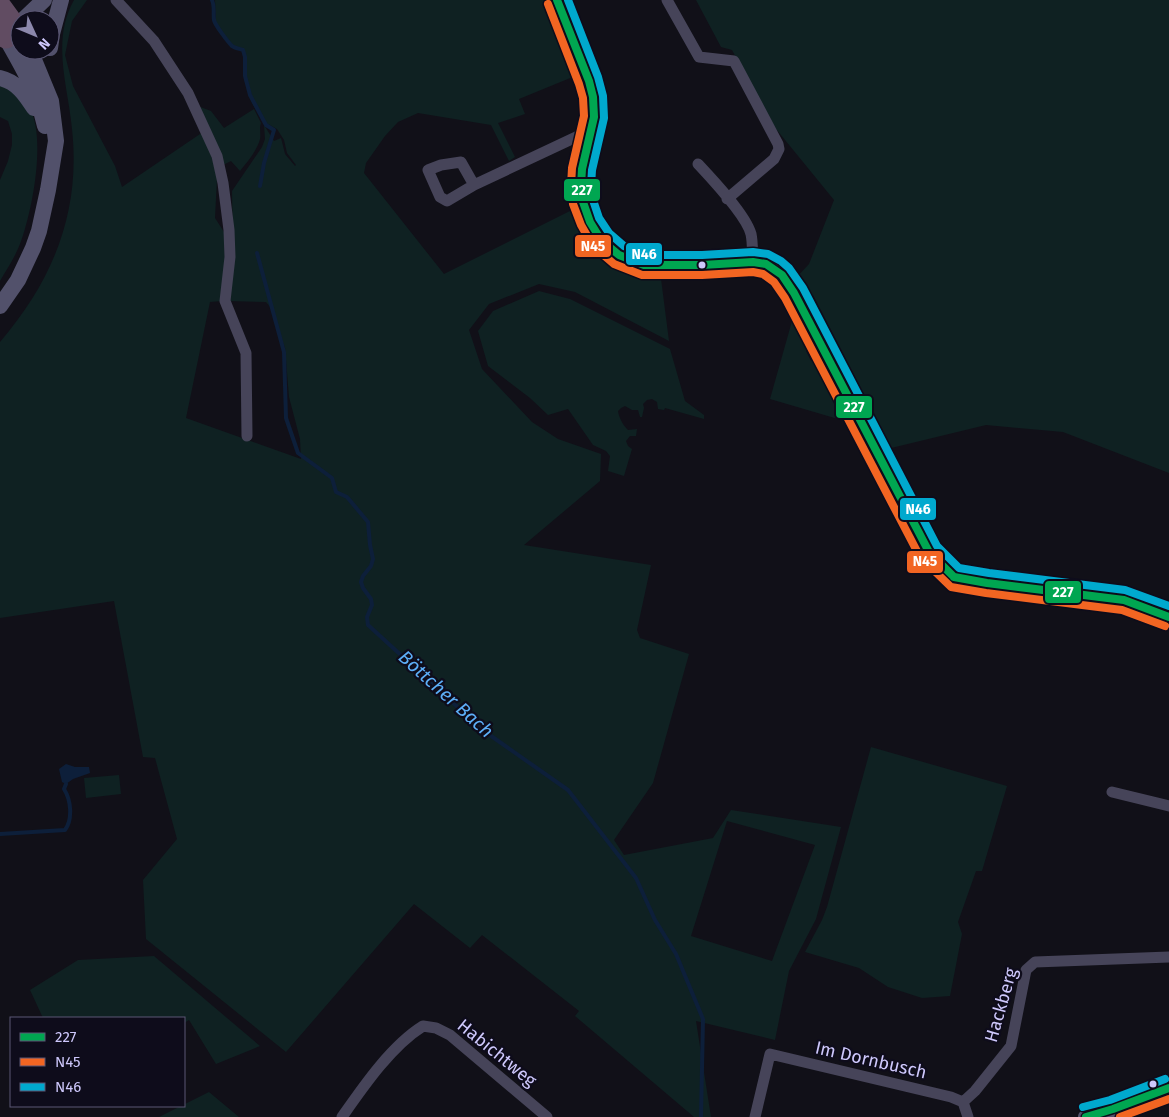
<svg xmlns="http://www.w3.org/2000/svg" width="1169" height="1117" font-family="'Fira Sans',sans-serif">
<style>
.green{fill:#0f2122;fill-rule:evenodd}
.water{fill:#0d1f3a}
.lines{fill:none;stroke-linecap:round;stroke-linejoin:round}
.stream{stroke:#0d1f3a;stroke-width:4}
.street{stroke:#464459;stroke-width:11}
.secondary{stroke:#52516b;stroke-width:16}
.highway{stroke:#614c62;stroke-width:21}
.bus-1-casing{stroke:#0e0c1b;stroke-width:11}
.bus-2-casing{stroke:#0e0c1b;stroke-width:11}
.bus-3-casing{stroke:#0e0c1b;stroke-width:11}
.bus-1{stroke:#00a651;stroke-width:8}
.bus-2{stroke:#f26522;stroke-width:8}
.bus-3{stroke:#00a9ce;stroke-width:8}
.bus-dot{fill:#cec8fc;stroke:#0e0c1b;stroke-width:2}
.labels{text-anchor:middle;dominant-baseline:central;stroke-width:4.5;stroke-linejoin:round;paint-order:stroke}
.street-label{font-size:18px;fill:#cec8fc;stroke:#0e0c1b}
.water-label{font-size:19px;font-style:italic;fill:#5caef7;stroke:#0e0c1b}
.line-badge{stroke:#0e0c1b;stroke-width:2}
.badge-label{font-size:14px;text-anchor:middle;font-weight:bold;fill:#fff}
</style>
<rect width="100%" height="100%" fill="#111018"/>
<!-- green -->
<path class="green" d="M74,0H87L72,21L65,55L73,86L115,166L122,187L203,132L207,138L217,178L215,218L224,232L225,259L222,301L210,302L186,418L301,459L300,439L289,397L285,348L271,308L266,302L228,301L233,250L232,191L262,147L265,139L264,125L274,141L281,138L285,154L295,166L296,165L287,153L284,140L277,129L266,123L261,119L252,103L244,78V52L229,42L216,24L215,0H546L550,6L568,52L572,51L580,74L519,99L525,114L498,123L515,157L509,161L491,125L418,113L398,122L385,136L366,163L364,173L444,274L578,207C591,251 615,270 660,271L669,341L575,292L539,284L489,304L469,330L482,369L532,422L558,439L601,454L600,481L524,545L651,565L637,630L640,638L689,654L653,783L614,840L624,855L713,838L731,810L841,827L816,919L789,971L775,1040L696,1021L711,1117H694L575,1016L579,1011L482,935L470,948L414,904L286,1052L146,939L143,880L177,839L155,758L143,757L114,601L0,618V342C53,280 81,212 72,129C68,86 51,41 74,0ZM727,821L815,845L772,961L691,936Z
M696,0H1169V473L1063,432L986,425L887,449L885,446L889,443L813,295L805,299L795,279L809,264L834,200L772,124L732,50L721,47Z
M0,82C8,89 24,99 29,107C47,137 32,212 20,244C15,257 7,269 0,281V180L8,161L12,145V134L8,121L0,117Z
M195,105L211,111L224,128L254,109L261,123C259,128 261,134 260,139C257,151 247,162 240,171L231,161L223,165Z
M539,291L570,299L670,349L685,401L704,415V419L665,408L664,410L658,409L657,402L652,399L647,400L643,404L644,408L642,417H640L638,410H632L625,406L621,408L618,411C619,418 623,425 628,430L637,429L636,436H630L626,441L628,446L632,449L624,476L608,471L610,456L606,451L593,445L568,409L548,415L530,398L488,366L478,331L493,311Z
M794,314L809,349L806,351L811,361L814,360L847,416L838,419L770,399Z
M871,747L1007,786L982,871H976L958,922L962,934L950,996L922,998L888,987L859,968L805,952L822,920L827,907Z
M119,775L121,794L86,798L84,778Z
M154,956L260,1046L216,1064L189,1020L184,1023V1018H43L30,990L78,960Z
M209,1092L239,1117H159Z"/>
<!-- water -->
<path class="water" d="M66,764L75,767H89L90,773L73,779L66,784L62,782L59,769Z"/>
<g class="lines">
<!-- stream -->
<path class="stream" d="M212,0C215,7 213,13 214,20C215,25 228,42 232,46C235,48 240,49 243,50L245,57V76L250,95L266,125L274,130L264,163L260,186
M257,253L284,352L286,418L298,453L332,478L336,492L347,497L368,522L370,545L373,559L371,566L363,576L361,582L363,588L371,599L372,605L367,617L368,625L484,731L568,790L636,878L655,920L676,954L703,1019L701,1117
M0,834L65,830C73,819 71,800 64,789L66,784"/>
<!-- street -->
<path class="street" d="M116,0L154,41L188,93L217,156L223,183L229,230L230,257L225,301L246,353L247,436
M557,0L589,81L593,97L594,117L582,169L581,186L583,202L590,222L601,240L619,255L644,265H702L753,262L766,264L775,269L782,275L794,293L929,552L954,577L987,583L1124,600L1169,617
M667,0L699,57L734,61L778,144L779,149L774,159L727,199
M698,164C712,179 746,215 751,234C753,243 752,253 753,262
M474,185L447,201L440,197L428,170L441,165L461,162L474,185L591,130
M1112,792L1169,806
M963,1102L975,1091L1011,1046L1026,970L1035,962L1169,957
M963,1102L968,1117
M342,1117C363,1087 391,1046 423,1026L436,1028L450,1035L547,1117
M755,1117L770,1054L951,1097L963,1102"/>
<!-- secondary -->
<path class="secondary" d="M23,20L44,0
M6,38C23,68 37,91 45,126
M50,48L52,34L61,0
M0,78C17,82 25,94 34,108
M0,306L18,280L33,248L39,231L48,190L56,141L51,101L30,50
M1086,1117L1113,1109L1169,1088"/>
<!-- highway -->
<path class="highway" d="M0,5L16,27
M0,30L6,38"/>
<defs>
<path id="bus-1" d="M557,0L589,81L593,97L594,117L582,169L581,186L583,202L590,222L601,240L619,255L644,265H702L753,262L766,264L782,275L794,293L929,552L954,577
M954,577L987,583L1124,600L1169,617
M1086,1117L1113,1109L1169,1088"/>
<path id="bus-2" d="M548,4L579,84L583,98L584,116L572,168L571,186L573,204L581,225L593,246L614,264L642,275H702L753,272L763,274L774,282L785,298L920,557L951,587L986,593L1122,610L1165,626
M1120,1117L1169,1099"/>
<path id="bus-3" d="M568,0L598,77L603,96L604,118L592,170L591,186L593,200L599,218L609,233L624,246L646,255H702L753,252L768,254L781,261L789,268L803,288L937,546L959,568L989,573L1125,590L1169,606
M1083,1107L1110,1100L1165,1079"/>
</defs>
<!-- bus-1 casing -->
<use href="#bus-1" class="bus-1-casing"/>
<!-- bus-2 casing -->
<use href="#bus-2" class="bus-2-casing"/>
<!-- bus-3 casing -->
<use href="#bus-3" class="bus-3-casing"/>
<!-- bus-1 -->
<use href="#bus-1" class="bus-1"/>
<!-- bus-2 -->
<use href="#bus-2" class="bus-2"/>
<!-- bus-3 -->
<use href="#bus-3" class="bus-3"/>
</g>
<!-- markers -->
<g class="bus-dot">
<circle cx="702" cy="265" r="4.5"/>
<circle cx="1153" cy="1084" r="4.5"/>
</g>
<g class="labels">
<!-- street labels -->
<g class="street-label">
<text transform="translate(1001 1005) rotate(-74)">Hackberg</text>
<text transform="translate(497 1053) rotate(39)">Habichtweg</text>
<text transform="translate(871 1060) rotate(13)">Im Dornbusch</text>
</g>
<!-- water labels -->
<g class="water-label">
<text transform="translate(446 694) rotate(42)">Böttcher Bach</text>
</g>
</g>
<g class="line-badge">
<rect x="563" y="178" width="38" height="24" rx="5" fill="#00a651"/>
<rect x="574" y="234" width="38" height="24" rx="5" fill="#f26522"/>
<rect x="625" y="242" width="38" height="24" rx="5" fill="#00a9ce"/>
<rect x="835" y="395" width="38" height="24" rx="5" fill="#00a651"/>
<rect x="899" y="497" width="38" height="24" rx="5" fill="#00a9ce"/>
<rect x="906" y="550" width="38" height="24" rx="5" fill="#f26522"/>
<rect x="1044" y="580" width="38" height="24" rx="5" fill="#00a651"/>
</g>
<g class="badge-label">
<text x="582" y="195">227</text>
<text x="593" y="251">N45</text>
<text x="644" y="259">N46</text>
<text x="854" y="412">227</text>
<text x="918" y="514">N46</text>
<text x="925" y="566">N45</text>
<text x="1063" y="597">227</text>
</g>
<!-- legend -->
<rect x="10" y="1017" width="175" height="90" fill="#0e0c1b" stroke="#5b5775"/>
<rect x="20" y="1033" width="25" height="8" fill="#00a651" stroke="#5b5775"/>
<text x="55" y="1042" font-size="15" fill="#cec8fc">227</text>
<rect x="20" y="1058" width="25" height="8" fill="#f26522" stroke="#5b5775"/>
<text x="55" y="1067" font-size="15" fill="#cec8fc">N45</text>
<rect x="20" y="1083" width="25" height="8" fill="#00a9ce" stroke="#5b5775"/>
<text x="55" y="1092" font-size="15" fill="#cec8fc">N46</text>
<!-- north arrow -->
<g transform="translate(35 35) rotate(134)"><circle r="24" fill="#0e0c1b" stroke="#5b5775"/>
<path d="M0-4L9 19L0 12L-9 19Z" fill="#8c88ac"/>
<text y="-8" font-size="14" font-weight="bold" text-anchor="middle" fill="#cec8fc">N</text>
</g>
</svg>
